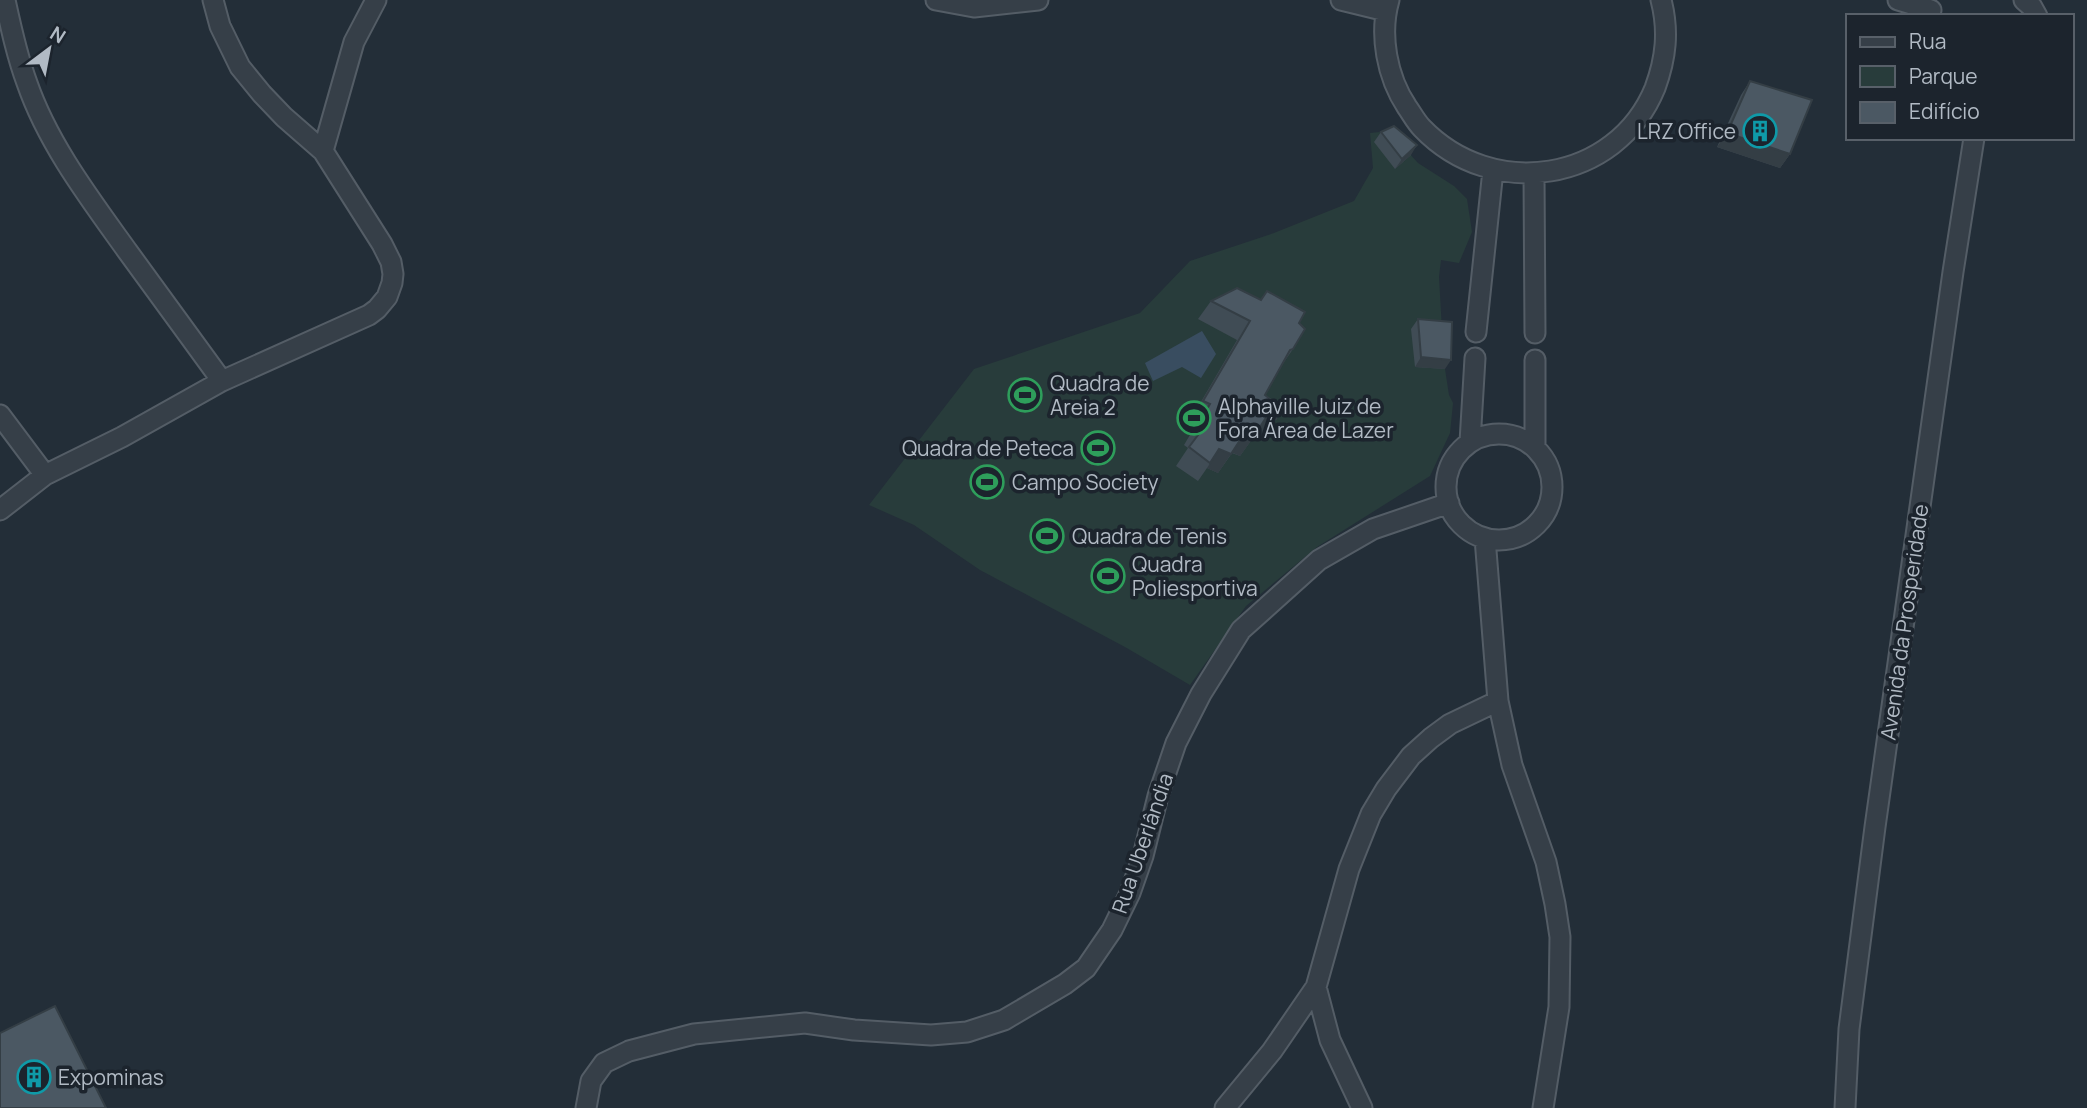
<svg xmlns="http://www.w3.org/2000/svg" width="2087" height="1108" font-family="Manrope,sans-serif">
<style>
.green{fill:#283c3b}
.water{fill:#394d60}
.lines{fill:none;stroke-linecap:round;stroke-linejoin:round}
.street-casing{stroke:#545d66;stroke-width:23}
.street{stroke:#363f48;stroke-width:19}
.wall{fill:#404c55}
.shaded-wall{fill:#343e45}
.building{fill:#4b5863;stroke:#343e45;stroke-width:2}
.labels{text-anchor:middle;dominant-baseline:central;stroke-width:7;stroke-linejoin:round;paint-order:stroke}
.poi-label{font-size:21px;fill:#b1bac4;stroke:#1c242d;text-anchor:start}
.street-label{font-size:21px;fill:#b1bac4;stroke:#1c242d}
</style>
<rect width="100%" height="100%" fill="#232e38"/>
<!-- green -->
<path class="green" d="M1389,131L1418,163L1454,186L1467,199L1472,232L1459,263L1441,260L1439,277L1442,330L1415,366L1445,369L1449,395L1453,403L1450,433L1430,476L1317,547L1246,606L1190,685L1125,647L980,570L914,525L869,505L974,369L1140,313L1190,261L1274,233L1354,201L1373,168L1370,133Z"/>
<!-- water -->
<path class="water" d="M1202,331L1216,354L1201,378L1182,367L1153,381L1145,363Z"/>
<g class="lines">
<defs>
<path id="street" d="M5,0C11,28 17,56 27,83C48,144 90,199 128,252C159,295 191,338 222,381
M936,0L974,7L1038,0
M1341,0L1386,11
M1389,0C1379,35 1387,77 1407,107C1412,114 1416,122 1422,128C1492,201 1616,183 1655,88C1666,58 1669,31 1661,0
M1898,0L1931,10
M2024,0L2032,7L2037,16
M323,151L354,42L376,0
M1534,174L1535,333
M1476,332L1493,170
M0,415L45,475
M1446 487a53 53 0 1 1 106 0a53 53 0 1 1-106 0Z
M1470,442L1475,358
M1535,448V360
M0,510L45,475L122,437L222,381L369,315L377,309L387,297L392,283L393,274L391,262L382,244L323,151L284,117L262,94L240,67L220,26L213,0
M1485,538L1498,701L1512,765L1546,862L1555,904L1560,937L1559,1007L1543,1108
M1316,987L1330,1040L1362,1108
M586,1108L591,1081L604,1063L629,1051L694,1034L805,1023L854,1030L931,1035L967,1032L1004,1020L1065,984L1086,968L1112,930L1130,893L1143,856L1158,796L1176,743L1201,694L1241,630L1319,560L1373,529L1449,503
M1225,1108L1272,1051L1316,987L1349,869L1371,814L1386,789L1411,756L1431,738L1450,724L1498,701
M1845,1108L1849,1029L1875,827L1953,272L1974,138"/>
</defs>
<!-- street casing -->
<use href="#street" class="street-casing"/>
<!-- street -->
<use href="#street" class="street"/>
</g>
<!-- wall -->
<path class="wall" d="M1750,81L1790,154L1780,168L1717,147L1741,95Z
M1381,132L1411,155L1395,169L1374,142Z
M1267,291L1299,323L1293,349L1282,365L1265,395L1276,419L1264,437L1255,435L1240,456L1232,453L1218,473L1207,468L1198,481L1176,466L1188,448L1184,445L1197,423L1191,419L1237,340L1198,319L1211,301L1260,300Z
M1418,319L1445,369L1415,367L1411,329Z"/>
<!-- shaded-wall -->
<path class="shaded-wall" d="M1727,133L1790,154L1780,168L1717,147Z
M1417,145L1411,155L1395,169L1402,159Z
M1421,357L1451,360L1445,369L1415,367Z
M1267,416L1276,419L1264,437L1254,434Z
M1244,434L1253,438L1240,456L1231,452Z
M1219,449L1231,454L1218,473L1207,468Z"/>
<!-- building -->
<path class="building" d="M1750,81L1812,100L1790,154L1727,133Z
M1394,126L1417,145L1402,159L1381,132Z
M1237,288L1261,300L1267,291L1305,312L1299,323L1305,329L1293,349L1290,350L1265,395L1281,408L1276,419L1267,416L1253,438L1244,434L1231,454L1219,449L1210,463L1189,447L1201,431L1197,426L1210,404L1203,401L1250,321L1211,301Z
M1418,319L1452,322L1451,360L1421,357Z
M55,1006L106,1108H0V1033Z"/>
<!-- icons -->
<defs>
<symbol id="building-ring" viewBox="-11 -11 22 22"><circle r="9.5" fill="#1c242d" stroke="#0f9aa8" stroke-width="1.5"/><path d="M-4-6H4V6H1V3H-1V6H-4ZM-2.5-4.3h1.7v1.8h-1.7ZM.8-4.3h1.7v1.8H.8ZM-2.5-1h1.7V.8h-1.7ZM.8-1h1.7V.8H.8Z" fill="#0f9aa8"/></symbol>
<symbol id="stadium-ring" viewBox="-11 -11 22 22"><circle r="9.5" fill="#1c242d" stroke="#2e9e5b" stroke-width="1.5"/><path d="M0-5a6.5 5 0 1 0 0 10a6.5 5 0 1 0 0-10ZM-3.5-1.8h7v3.6h-7Z" fill="#2e9e5b"/></symbol>
</defs>
<g fill-rule="evenodd">
<use href="#building-ring" x="1741" y="112" width="38" height="38"/>
<use href="#stadium-ring" x="1006" y="376" width="38" height="38"/>
<use href="#stadium-ring" x="1175" y="399" width="38" height="38"/>
<use href="#stadium-ring" x="1079" y="429" width="38" height="38"/>
<use href="#stadium-ring" x="968" y="463" width="38" height="38"/>
<use href="#stadium-ring" x="1028" y="517" width="38" height="38"/>
<use href="#stadium-ring" x="1089" y="557" width="38" height="38"/>
<use href="#building-ring" x="15" y="1058" width="38" height="38"/>
</g>
<g class="labels">
<!-- poi labels -->
<g class="poi-label">
<text x="1736" y="131" text-anchor="end">LRZ Office</text>
<text x="1050" y="383">Quadra de<tspan x="1050" dy="24">Areia 2</tspan></text>
<text x="1218" y="406">Alphaville Juiz de<tspan x="1218" dy="24">Fora Área de Lazer</tspan></text>
<text x="1074" y="448" text-anchor="end">Quadra de Peteca</text>
<text x="1012" y="482">Campo Society</text>
<text x="1072" y="536">Quadra de Tenis</text>
<text x="1132" y="564">Quadra<tspan x="1132" dy="24">Poliesportiva</tspan></text>
<text x="58" y="1077">Expominas</text>
</g>
<!-- street labels -->
<g class="street-label">
<text transform="translate(1904 622) rotate(-82)">Avenida da Prosperidade</text>
<text transform="translate(1142 843) rotate(-71)">Rua Uberlândia</text>
</g>
</g>
<!-- legend -->
<rect x="1846" y="14" width="228" height="126" fill="#1c242d" stroke="#586069" stroke-width="2"/>
<rect x="1860" y="37" width="35" height="10" fill="#363f48" stroke="#586069" stroke-width="2"/>
<text x="1909" y="49" font-size="21" fill="#b1bac4">Rua</text>
<rect x="1860" y="66" width="35" height="21" fill="#283c3b" stroke="#586069" stroke-width="2"/>
<text x="1909" y="84" font-size="21" fill="#b1bac4">Parque</text>
<rect x="1860" y="102" width="35" height="21" fill="#4b5863" stroke="#586069" stroke-width="2"/>
<text x="1909" y="119" font-size="21" fill="#b1bac4">Edifício</text>
<!-- north arrow -->
<g transform="translate(49 49) rotate(32)" stroke="#1c242d" stroke-width="5" paint-order="stroke">
<path d="M0-5L12 26L0 18L-12 26Z" fill="#b1bac4"/>
<text y="-10" font-size="19" font-weight="bold" text-anchor="middle" fill="#b1bac4">N</text>
</g>
</svg>
